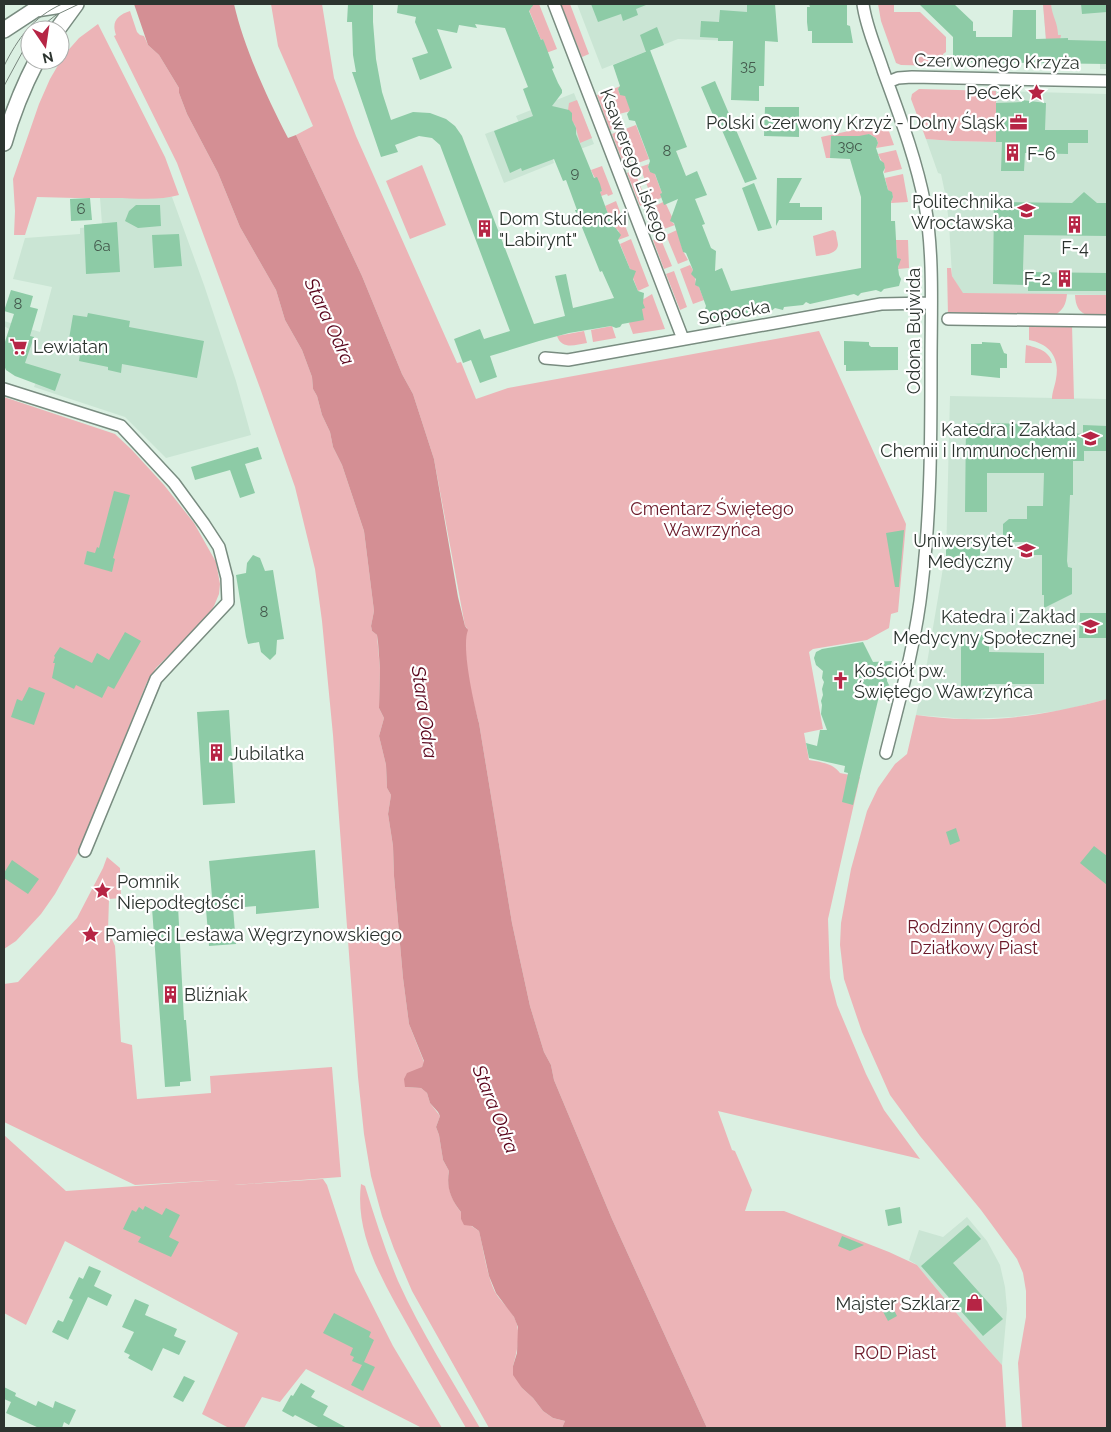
<svg xmlns="http://www.w3.org/2000/svg" width="1111" height="1432" font-family="Raleway,sans-serif">
<style>
.built{fill:#cae5d4}
.green{fill:#ecb4b7}
.water{fill:#d48f94}
.building{fill:#8dcba6}
.lines{fill:none;stroke-linecap:round;stroke-linejoin:round}
.street-casing{stroke:#798c80;stroke-width:14}
.secondary-casing{stroke:#798c80;stroke-width:18}
.street{stroke:#fff;stroke-width:11}
.secondary{stroke:#fff;stroke-width:15}
.tram{stroke:#78867d;stroke-width:1}
.labels{text-anchor:middle;dominant-baseline:central;stroke-width:4.5;stroke-linejoin:round;paint-order:stroke}
.number-label{font-size:15px;fill:#445a4d}
.street-label{font-size:18px;fill:#2c342f;stroke:#fff}
.poi-label{font-size:18px;fill:#2c342f;stroke:#fff;text-anchor:end}
.park-label{font-size:18px;fill:#6b1929;stroke:#fff}
.water-label{font-size:19px;font-style:italic;fill:#58031a;stroke:#fff}
</style>
<rect width="100%" height="100%" fill="#dbf0e2"/>
<!-- built -->
<path class="built" d="M577,4H763L764,42L678,39L602,69Z
M1043,4H1107V69H1100V64L1046,40Z
M996,91L1107,94V295L962,293L952,276L949,224L946,198L941,174L938,173L926,139L953,141L996,142Z
M574,93L594,144L553,159L554,163L504,183L485,134L515,123L516,126L520,125L516,116Z
M172,197L204,285L236,381L251,435L166,458L125,417L34,387L36,382L6,370L4,365V345L9,329L4,326V321L40,332L52,287L13,279L25,238L80,234V228L90,227L92,224H102L100,198Z
M950,396L1107,399V699L1064,710L1013,717L967,719L916,715L926,669L944,562L946,559Z
M967,1217L987,1241L1000,1265L1005,1287L1007,1309L1002,1365L963,1321L917,1265L909,1260L919,1230L943,1237Z"/>
<!-- green -->
<path class="green" d="M271,4H322L334,78L356,136L457,363L461,362L476,399L508,388L819,331L906,524L898,612L891,614L889,628L867,640L813,649L809,652L823,729L804,733L809,760C820,762 833,763 840,773L860,777L828,919L830,978L837,1005L866,1074L884,1110L920,1159L718,1111L732,1150L735,1151L752,1190L745,1211H784L889,1252L917,1265L963,1321L1002,1365L1006,1428H707L612,1219L554,1080L551,1065L544,1052L530,1006L512,923L479,723C471,695 462,657 467,628L465,626L434,459L413,394L402,374L362,276L296,135L313,126L278,46Z
M531,4H539L557,49L546,53L543,39L541,40L529,10L532,7Z
M561,4H570L589,54L582,57Z
M878,4H894V12H920L946,37V52L943,54L944,66L901,65L896,63L881,21Z
M1043,4H1051C1052,16 1058,23 1058,35H1061L1060,40H1046Z
M130,11L137,32L140,35L144,36L148,45L159,55L179,88V93L187,114L218,173L240,227L276,290L285,320L302,350L312,377L313,389L317,396L322,415L330,432L333,447L342,465L364,531L374,611L371,626L372,631L377,635L380,669L379,708L384,718L379,736L386,765L387,788L391,795L388,814L393,846L394,876L403,978L409,1024L424,1062L422,1067L405,1087L421,1088L427,1093L430,1103L440,1116L436,1127L439,1135L443,1160L449,1171C446,1185 452,1202 461,1212V1219L479,1231C484,1251 486,1273 495,1292C500,1301 509,1308 514,1317C522,1331 517,1352 513,1366L522,1388L533,1398L543,1411L553,1418L565,1421L562,1428H489L412,1291L394,1249L382,1216L371,1176L364,1134L358,1077L333,735L322,621L315,569L295,487L260,388L177,163L114,36L116,35C111,21 118,15 130,11Z
M98,24L165,157L179,195C159,201 135,198 114,198C88,198 63,198 37,197L25,235H14L15,211L13,179L39,104L50,79L64,55L79,38Z
M621,86L618,89L620,95H625L631,111L619,114L610,90Z
M919,89L996,91V142L953,141L926,139L911,99L912,94Z
M604,93L618,127L610,130L597,95Z
M577,100L592,138L580,143L575,125L570,119L572,114L568,110L569,103Z
M886,123L894,145L876,148L878,143L876,138L869,134L864,136H831L830,158H826L821,137Z
M636,125L649,159L638,163L625,129Z
M619,131L632,165L625,168L612,134Z
M896,150L902,169L884,173L885,168L878,154Z
M649,164L648,167L650,172H654L662,193L661,198L653,201L640,167Z
M422,165L446,225L410,239L386,181Z
M602,166L613,194L608,196L607,194L601,196L600,192L602,191C599,183 594,178 591,170Z
M634,170L647,203L640,206L627,173Z
M903,174L908,202L891,203C893,197 894,194 888,190L885,178Z
M616,201L629,236L618,240L620,235L618,230L614,229L605,206Z
M663,202L666,204L672,217L671,221L675,225L664,229L655,206Z
M677,230L683,251L688,260L678,264L666,235Z
M833,230L836,232C836,236 838,242 838,245C837,255 822,255 816,256L813,236Z
M660,237L672,266L664,269L653,240Z
M631,239L649,286L638,291L633,278L634,272L630,269L620,244Z
M896,240H908L909,268L898,269L899,259L897,258Z
M690,265L693,270L692,273L695,277L696,284L699,287L704,300L693,304L680,269Z
M947,268H951L952,276L963,293L1067,294C1066,305 1063,310 1054,316H948Z
M674,271L687,307L680,310L666,274Z
M652,294L665,329L633,334L629,323L642,309V300Z
M1075,295H1107V317C1089,316 1076,317 1075,295Z
M1029,325H1072L1074,399H1052C1052,392 1055,386 1056,379C1060,358 1050,344 1029,340Z
M612,326L616,338L593,342L591,330Z
M584,331L587,343C575,345 562,350 557,336Z
M1026,345C1036,347 1050,351 1052,363H1025Z
M4,397L115,434L132,450L164,485L194,523L216,562L220,584L219,594L214,606L207,617L156,668L147,682L79,851L55,894L41,914L16,941L4,949Z
M1107,699V1428H1022L1018,1363L1026,1317V1291L1023,1273L1017,1259L981,1210L920,1136L890,1095L862,1032L844,979L840,945L841,923L851,869L867,811L878,788L895,764L907,754L916,715C932,717 949,719 966,719C1014,721 1061,711 1107,699Z
M107,857L120,868L121,898L109,899L108,930L115,946L121,1042L132,1045L137,1099L211,1093L210,1076L332,1067L341,1177L234,1185L323,1179L327,1185L355,1271L393,1346L442,1428H422L306,1369L280,1402L262,1397L244,1428H229L202,1414L238,1333L65,1241L26,1325L4,1313V1135L66,1191L220,1180L135,1185L4,1122V984L18,982L77,918L103,868Z
M361,1184L365,1186C375,1218 385,1250 398,1281C421,1332 452,1380 480,1428H466C448,1397 430,1366 413,1335C388,1289 354,1239 361,1184Z"/>
<!-- water -->
<path class="water" d="M134,4H234C244,48 267,97 288,138L296,135L362,276L402,374L413,394L434,459L458,597L465,626L468,630C461,647 474,704 479,723L512,923L530,1006L544,1052L551,1065L554,1080L612,1219L707,1428H562L565,1421L553,1418L543,1411L533,1398L522,1388L513,1375V1366L517,1353L518,1327L514,1317L496,1293L489,1276L479,1231L472,1226L464,1225L461,1219V1212C451,1200 446,1187 449,1171L443,1160L439,1135L436,1127L440,1116L438,1112L430,1103L427,1093L421,1088L405,1087L404,1079L407,1073L422,1067L424,1061L409,1024L403,978L394,876L393,846L388,814L391,795L387,788L386,765L379,736L384,718L379,708L380,669L378,642L377,635L372,631L371,626L374,611L364,531L342,465L333,447L330,432L322,415L317,396L313,389L312,377L302,350L285,320L276,290L240,227L218,173L187,114L179,93V88L159,55L148,45Z"/>
<!-- building -->
<path class="building" d="M348,4H373V22L376,59L382,92L391,120L413,112L430,113L446,119L455,126L462,136L534,324L565,316L555,276L566,274L573,308L614,298L602,271L600,272L575,210H577L566,180L563,181L554,159L522,171L521,168L510,173L494,131L533,116L523,89L528,87L505,28L475,24L477,28L459,25L457,33L437,29L452,68L420,80L412,58L428,53L415,22L416,17L397,13L398,4H534L529,11L541,40L543,39L554,68L552,69L558,83L562,90V93L552,106L569,110L572,113V120L576,128V134L594,178L597,177L600,184L602,191L600,192L611,222L621,235L618,240L630,269L636,271L633,279L638,291L644,293L643,303L645,308L642,309L644,320L622,324L620,327L616,328L611,326L569,333L539,341L490,356L497,377L480,383L471,360L463,363L454,339L480,329L484,339L510,331L440,145L432,138L419,136L395,145L398,152L381,157L352,72H356L353,55L352,22H347Z
M591,4H645L646,5L636,9L638,15L623,21L621,14L598,22Z
M747,4H775L778,42L765,41L764,86H759V101L731,100L733,41H718V38L700,37L701,21L719,22L720,10L747,12Z
M809,4H847V25L850,26L853,43H812V31H808L807,22V7H810Z
M919,4H954L973,22V31H976V37H1012L1013,10H1036V39L1068,38V40L1107,41V64L953,62V37Z
M1081,4H1107V12L1082,14Z
M657,27L664,45L646,52L640,35Z
M650,50L687,147L676,151L686,176L697,171L707,195L695,199L705,224L702,225L711,248L716,251L715,271L722,268L731,291L861,268V197L850,159L830,158L831,136H859L869,134L876,138L878,143L876,148L880,160L884,163L885,168L883,172L888,190L892,192L893,197L891,202V221H895L897,258L901,259L898,267L899,275L901,279L899,286L884,289L881,292L876,290L861,293L858,296L854,294L810,304L806,302L803,305L784,307L783,310L775,308L770,312L765,310L748,313L747,317L742,315L730,317L727,320L723,318L712,320L710,314L705,309L706,306L699,287L695,285L696,279L691,274L693,270L686,253L683,252L674,223L670,221L678,199L664,205L660,194L662,193L655,174L650,172L648,167L650,161L635,121L629,120L627,114L630,110L625,96L620,95L618,89L620,86L613,65Z
M715,81L757,179L745,183L721,128L719,129L701,87Z
M1022,100L1046,103L1045,130H1088V143H1068V154L1025,153L1024,171H1001L1002,142H996V103L1022,102Z
M765,107H799V137L764,136Z
M777,178H802L789,203H800V207H822V220H779L776,226Z
M754,183L772,228L758,231L742,188Z
M1084,192L1097,203H1107V236L1024,235L1023,270H1029V272L1107,273V291H1028V285L993,284L994,202L1072,203Z
M90,198L92,220L71,221L70,199Z
M136,205H160L161,226L138,228L125,221L129,211Z
M117,222L120,272L86,274L84,225Z
M179,234L182,266L154,268L152,235Z
M11,290L33,296L30,307L38,309L30,336L34,337L25,363L61,374L55,391L15,376L6,370L4,365V345L14,314L4,311Z
M88,313L130,321L129,327L204,341L197,378L122,364L121,373L108,370V367L79,361L81,347L68,345L73,315L87,317Z
M844,341L869,342V345L871,347H898V370L846,371V365H844Z
M982,342L1000,343L1004,353L1007,354V368H1000V378L971,375V344H982Z
M987,423L1059,425V432L1083,434V425L1107,426V451H1084V461H1073V495H1070L1067,561L1068,567L1072,568V594L1044,608V595H1042V555H1027V542H1008L1003,536V524L1009,519H1027V506H1043L1044,473H987V512H965L966,424Z
M258,447L262,459L245,464L255,493L240,498L230,470L195,480L191,467Z
M114,491L130,495L113,558L115,559L112,572L84,564L87,551L95,553L97,547L99,548Z
M904,530L899,587H895L886,533Z
M946,538L980,539V559L946,560Z
M253,555L260,558L265,571L273,570L284,639L277,640L276,654L270,660L261,652L259,642L248,644L246,637L236,575L246,573L247,563Z
M1080,613H1107V638H1079Z
M125,632L141,641L114,689L108,686L102,698L76,685L74,689L52,678L55,663H53L55,657L54,656L60,647L92,663L97,653L109,660Z
M961,635H989V652L1044,653V684H988V700H961Z
M863,642L873,662L892,661L887,675V681L892,691L880,692L853,805L842,802L848,773L844,772L845,766L809,758L806,743L817,746L820,730H827L821,714L822,705L821,701L823,695L822,689L824,682L822,678L823,671L816,665L814,658L816,652L822,649Z
M29,687L45,693L34,725L11,717L17,699L22,701Z
M229,710L235,803L203,805L197,712Z
M956,828L960,841L950,845L946,832Z
M1094,846L1107,856V885L1080,863Z
M315,850L319,908L256,914V906L233,908L236,944L209,946L206,909H213L209,861Z
M12,860L39,879L28,894L4,878V873Z
M178,906L184,1020H186L191,1081L180,1082V1086L165,1087L152,908Z
M145,1206L162,1215L166,1208L180,1215L169,1237L179,1242L171,1257L138,1242L141,1237L123,1229L132,1210L136,1212L139,1207L143,1210Z
M900,1207L902,1223L888,1226L885,1210Z
M968,1225L981,1239L953,1263L1003,1319L983,1336L921,1266Z
M842,1236L864,1245L850,1251L838,1246Z
M89,1266L101,1271L94,1286L112,1295L107,1306L88,1297L68,1340L52,1332L58,1320L63,1322L73,1300L69,1298L79,1277L83,1279Z
M135,1299L149,1305L145,1315L177,1329L174,1336L186,1341L179,1355L163,1348L152,1371L128,1358L130,1355L124,1352L134,1332L122,1327Z
M890,1302L897,1316L888,1321L880,1306Z
M334,1313L371,1332L369,1337L374,1340L364,1362L375,1367L363,1391L351,1385L362,1365L352,1361L354,1357L350,1355L353,1348L323,1333Z
M184,1376L195,1381L183,1402L173,1397Z
M301,1383L315,1391L311,1397L328,1406L323,1415L347,1428H320L295,1415L293,1417L282,1411L291,1395L293,1396Z
M4,1387L16,1393L15,1396L36,1406L38,1401L53,1408L55,1401L76,1410L69,1425L64,1422L62,1428H39L6,1413L11,1402L4,1399Z"/>
<g class="lines">
<defs>
<path id="street" d="M554,4L683,339
M863,4C866,27 876,48 883,70C899,114 916,158 925,205C934,254 931,312 931,362C931,436 931,511 922,585C916,642 900,698 886,753
M888,82L898,78L912,77L1107,81
M948,319L1107,321
M545,358L568,360L881,304L930,303
M4,389L121,426L174,483L204,524L219,547L227,578L228,602L156,679L85,851"/>
<path id="secondary" d="M4,30L36,9L68,4
M57,30L76,4
M4,143C12,114 23,87 37,60"/>
</defs>
<!-- street casing -->
<use href="#street" class="street-casing"/>
<!-- secondary casing -->
<use href="#secondary" class="secondary-casing"/>
<!-- street -->
<use href="#street" class="street"/>
<!-- secondary -->
<use href="#secondary" class="secondary"/>
<!-- tram -->
<path class="tram" d="M37,30L56,15L79,4
M4,66C18,38 33,17 62,4
M4,86L30,38"/>
</g>
<!-- icons -->
<defs>
<symbol id="sight-bare" viewBox="-9 -9 18 18"><path d="M0-6L1.8-2.2L6-1.7L2.9 1.2L3.7 5.4L0 3.3L-3.7 5.4L-2.9 1.2L-6-1.7L-1.8-2.2Z" fill="#b62545" stroke="#fff" stroke-width="2.5" paint-order="stroke"/></symbol>
<symbol id="office-bare" viewBox="-9 -9 18 18"><path d="M-6-3h4V-5.5h4V-3h4V5H-6ZM-1-4.5V-3h2v-1.5ZM-6 0V1H6V0Z" fill="#b62545" stroke="#fff" stroke-width="2.5" paint-order="stroke"/></symbol>
<symbol id="building-bare" viewBox="-9 -9 18 18"><path d="M-4-6H4V6H1V3H-1V6H-4ZM-2.5-4.3h1.7v1.8h-1.7ZM.8-4.3h1.7v1.8H.8ZM-2.5-1h1.7V.8h-1.7ZM.8-1h1.7V.8H.8Z" fill="#b62545" stroke="#fff" stroke-width="2.5" paint-order="stroke"/></symbol>
<symbol id="university-bare" viewBox="-9 -9 18 18"><path d="M0-5L7-2L0 1L-7-2ZM-4 1L0 2.5L4 1V4Q0 6-4 4Z" fill="#b62545" stroke="#fff" stroke-width="2.5" paint-order="stroke"/></symbol>
<symbol id="supermarket-bare" viewBox="-9 -9 18 18"><path d="M-6-5.5h2.5l.6 2H6L4.5 2H-2.5L-4.4-4H-6ZM-1.5 3.2a1.3 1.3 0 1 0 .1 0ZM3 3.2a1.3 1.3 0 1 0 .1 0Z" fill="#b62545" stroke="#fff" stroke-width="2.5" paint-order="stroke"/></symbol>
<symbol id="church-bare" viewBox="-9 -9 18 18"><path d="M-1.2-6h2.4v3.5h3.3v2.4h-3.3V6h-2.4V-.1h-3.3v-2.4h3.3Z" fill="#b62545" stroke="#fff" stroke-width="2.5" paint-order="stroke"/></symbol>
<symbol id="shop-bare" viewBox="-9 -9 18 18"><path d="M-5-2.5h2.3a2.7 3.5 0 0 1 5.4 0H5L5.5 6h-11ZM-1.5-2.5h3a1.5 2.3 0 0 0-3 0Z" fill="#b62545" stroke="#fff" stroke-width="2.5" paint-order="stroke"/></symbol>
</defs>
<g fill-rule="evenodd">
<use href="#sight-bare" x="1024" y="80" width="25" height="25"/>
<use href="#office-bare" x="1006" y="110" width="25" height="25"/>
<use href="#building-bare" x="1000" y="140" width="25" height="25"/>
<use href="#university-bare" x="1014" y="198" width="25" height="25"/>
<use href="#building-bare" x="1062" y="212" width="25" height="25"/>
<use href="#building-bare" x="472" y="216" width="25" height="25"/>
<use href="#building-bare" x="1052" y="266" width="25" height="25"/>
<use href="#supermarket-bare" x="6" y="334" width="25" height="25"/>
<use href="#university-bare" x="1078" y="426" width="25" height="25"/>
<use href="#university-bare" x="1014" y="538" width="25" height="25"/>
<use href="#university-bare" x="1078" y="614" width="25" height="25"/>
<use href="#church-bare" x="828" y="668" width="25" height="25"/>
<use href="#building-bare" x="204" y="740" width="25" height="25"/>
<use href="#sight-bare" x="90" y="878" width="25" height="25"/>
<use href="#sight-bare" x="78" y="922" width="25" height="25"/>
<use href="#building-bare" x="158" y="982" width="25" height="25"/>
<use href="#shop-bare" x="962" y="1290" width="25" height="25"/>
</g>
<g class="labels">
<!-- number labels -->
<g class="number-label">
<text x="748" y="66">35</text>
<text x="850" y="146">39c</text>
<text x="667" y="151">8</text>
<text x="575" y="173">9</text>
<text x="81" y="209">6</text>
<text x="102" y="246">6a</text>
<text x="18" y="304">8</text>
<text x="264" y="612">8</text>
</g>
<!-- street labels -->
<g class="street-label">
<text transform="translate(997 61) rotate(1)">Czerwonego Krzyża</text>
<text transform="translate(635 165) rotate(69)">Ksawerego Liskego</text>
<text transform="translate(734 312) rotate(-10)">Sopocka</text>
<text transform="translate(913 331) rotate(-90)">Odona Bujwida</text>
</g>
<!-- poi labels -->
<g class="poi-label">
<text x="1022" y="92">PeCeK</text>
<text x="1005" y="122">Polski Czerwony Krzyż - Dolny Śląsk</text>
<text x="1027" y="153" text-anchor="start">F-6</text>
<text x="1013" y="201">Politechnika<tspan x="1013" dy="21">Wrocławska</tspan></text>
<text x="499" y="218" text-anchor="start">Dom Studencki<tspan x="499" dy="21">"Labirynt"</tspan></text>
<text x="1075" y="247" text-anchor="middle">F-4</text>
<text x="1051" y="278">F-2</text>
<text x="33" y="346" text-anchor="start">Lewiatan</text>
<text x="1076" y="429">Katedra i Zakład<tspan x="1076" dy="21">Chemii i Immunochemii</tspan></text>
<text x="1013" y="540">Uniwersytet<tspan x="1013" dy="21">Medyczny</tspan></text>
<text x="1076" y="616">Katedra i Zakład<tspan x="1076" dy="21">Medycyny Społecznej</tspan></text>
<text x="854" y="670" text-anchor="start">Kościół pw.<tspan x="854" dy="21">Świętego Wawrzyńca</tspan></text>
<text x="230" y="753" text-anchor="start">Jubilatka</text>
<text x="117" y="881" text-anchor="start">Pomnik<tspan x="117" dy="21">Niepodłegłości</tspan></text>
<text x="105" y="934" text-anchor="start">Pamięci Lesława Węgrzynowskiego</text>
<text x="184" y="994" text-anchor="start">Bliźniak</text>
<text x="960" y="1303">Majster Szklarz</text>
</g>
<!-- park labels -->
<g class="park-label">
<text x="712" y="508">Cmentarz Świętego<tspan x="712" dy="21">Wawrzyńca</tspan></text>
<text x="974" y="926">Rodzinny Ogród<tspan x="974" dy="21">Działkowy Piast</tspan></text>
<text x="895" y="1352">ROD Piast</text>
</g>
<!-- water labels -->
<g class="water-label">
<text transform="translate(330 321) rotate(65)">Stara Odra</text>
<text transform="translate(425 712) rotate(82)">Stara Odra</text>
<text transform="translate(496 1109) rotate(68)">Stara Odra</text>
</g>
</g>
<!-- border -->
<rect width="1111" height="1432" fill="none" stroke="#2c342f" stroke-width="10"/>
<!-- north arrow -->
<g transform="translate(45 45) rotate(167)"><circle r="24" fill="#ffffff" stroke="#abaeac"/>
<path d="M0-4L9 19L0 12L-9 19Z" fill="#b62545"/>
<text y="-8" font-size="14" font-weight="bold" text-anchor="middle" fill="#2c342f">N</text>
</g>
</svg>
